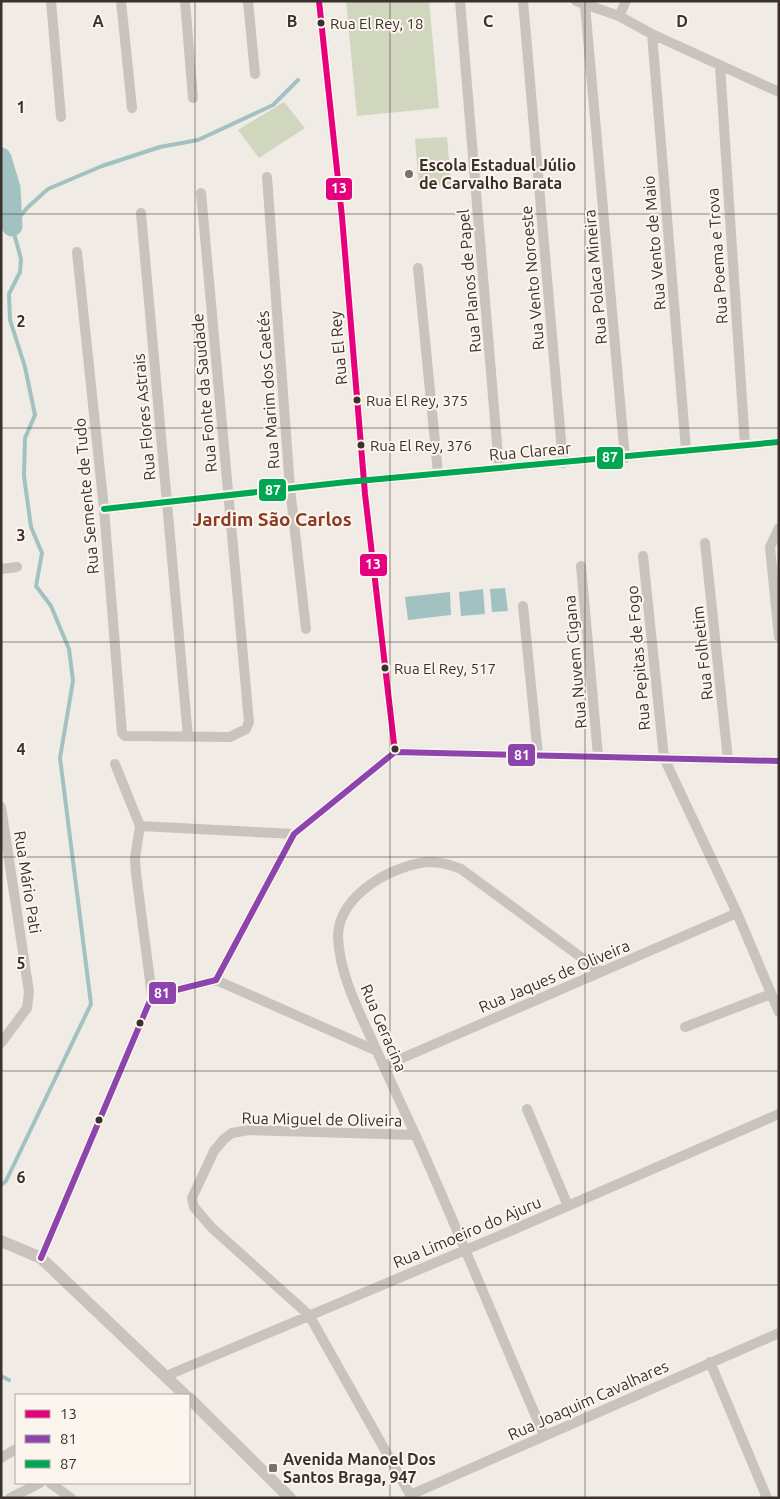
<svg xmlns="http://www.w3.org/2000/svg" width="780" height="1499" font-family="Ubuntu,sans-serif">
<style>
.green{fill:#d1d6bf}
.water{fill:#a1c2c1}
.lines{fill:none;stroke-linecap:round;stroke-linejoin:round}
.stream{stroke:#a1c2c1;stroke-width:4}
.river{stroke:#a1c2c1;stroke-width:21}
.minor{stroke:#c9c3be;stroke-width:10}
.tertiary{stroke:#c9c3be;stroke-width:12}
.bus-1-casing{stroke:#fbf5ee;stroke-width:10}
.bus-2-casing{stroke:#fbf5ee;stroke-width:10}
.bus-3-casing{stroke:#fbf5ee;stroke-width:10}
.bus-1{stroke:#e5007d;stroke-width:6}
.bus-2{stroke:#8e44ad;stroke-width:6}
.bus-3{stroke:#00a651;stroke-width:6}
.grid{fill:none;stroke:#3b302b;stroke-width:1;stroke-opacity:0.55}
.bus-dot{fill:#3b302b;stroke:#fbf5ee;stroke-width:2}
.poi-dot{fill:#7a716c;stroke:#fbf5ee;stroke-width:2}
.labels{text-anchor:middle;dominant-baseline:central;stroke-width:4;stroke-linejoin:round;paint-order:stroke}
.bus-label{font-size:15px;fill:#3b302b;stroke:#fbf5ee;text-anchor:start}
.poi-label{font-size:16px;font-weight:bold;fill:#3b302b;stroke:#fbf5ee;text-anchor:start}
.street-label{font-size:16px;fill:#3b302b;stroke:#fbf5ee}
.quarter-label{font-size:19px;font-weight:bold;fill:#8c3b22;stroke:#fbf5ee}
.grid-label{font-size:16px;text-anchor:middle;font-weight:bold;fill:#3b302b;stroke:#fbf5ee;stroke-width:4;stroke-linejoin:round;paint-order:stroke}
.line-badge{stroke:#fbf5ee;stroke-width:2}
.badge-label{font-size:14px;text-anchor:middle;font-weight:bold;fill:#fff}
</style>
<rect width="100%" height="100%" fill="#f0ebe5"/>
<!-- green -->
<path class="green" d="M346,1H429L439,108L357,116Z
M284,102L305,128L259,158L238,130Z
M447,137L451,184L419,187L415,139Z"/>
<!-- water -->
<path class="water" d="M505,588L508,611L492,612L490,589Z
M483,589L485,614L461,616L459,592Z
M450,592L451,615L408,620L405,597Z"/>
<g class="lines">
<!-- stream -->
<path class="stream" d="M1,1185L6,1181L91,1004L60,758L73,681L69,649L51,606L36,586L42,553L31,527L24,476L25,438L35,415L25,367L10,320L9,294L20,272L21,259L12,226L28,207L48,189L102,166L160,147L198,140L273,105L298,80
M1,1376L9,1380"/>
<!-- river -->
<path class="river" d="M1,158L10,188L12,226"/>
<!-- minor -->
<path class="minor" d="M51,1L61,117
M121,1L132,108
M185,1L193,98
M248,1L255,74
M319,1L342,217L365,494L395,752
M460,1L499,468
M523,1L563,463
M576,1L619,16L652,34L779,92
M585,5L625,458
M619,16L626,1
M652,34L686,450
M720,66L745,445
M267,177L290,488L306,629
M141,213L188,737
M77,252L104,509L122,733L125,736L230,737L246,729L249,722L201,193
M418,268L438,473
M104,509L347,482L779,442
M779,528L770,547L779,637
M705,543L728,760
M643,556L664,758L737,913L779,1012
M581,566L598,756
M1,569L17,567
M523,606L538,755
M115,764L140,826
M1,807L29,992L27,1008L1,1043
M140,826L135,858L136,873L152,996
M140,826L294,834
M216,980L377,1051
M685,1027L771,994
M384,1066L737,913
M527,1109L568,1206
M41,1258L152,996L216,980L294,834L395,752L779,761
M710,1362L767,1498
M166,1376L501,1235L779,1114
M544,1435C501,1336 460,1235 416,1136C401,1104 386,1072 372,1040C357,1008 339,972 338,936C338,895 395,863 431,862C442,862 451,865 461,869L601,972
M1,1458L14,1450
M50,1483L71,1498
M410,1495L779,1333
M10,1498L40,1483
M412,1498L309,1315L212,1228L194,1207L192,1198L214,1151L224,1139L232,1133L249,1130L415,1135"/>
<!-- tertiary -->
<path class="tertiary" d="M1,1241L41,1258L185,1395
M189,1398L290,1498"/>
<defs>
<path id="bus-1" d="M319,1L342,217L365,494L395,752"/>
<path id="bus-2" d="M41,1258L152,996L216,980L294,834L395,752L779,761"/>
<path id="bus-3" d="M104,509L347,482L779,442"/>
</defs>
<!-- bus-1 casing -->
<use href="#bus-1" class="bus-1-casing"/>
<!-- bus-2 casing -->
<use href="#bus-2" class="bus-2-casing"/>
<!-- bus-3 casing -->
<use href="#bus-3" class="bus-3-casing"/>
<!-- bus-1 -->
<use href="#bus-1" class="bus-1"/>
<!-- bus-2 -->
<use href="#bus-2" class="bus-2"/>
<!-- bus-3 -->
<use href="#bus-3" class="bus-3"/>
</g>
<!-- grid -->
<path class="grid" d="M195,1V1498M390,1V1498M585,1V1498M1,214H779M1,428H779M1,642H779M1,857H779M1,1071H779M1,1285H779"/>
<!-- markers -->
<g class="bus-dot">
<circle cx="321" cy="23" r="4.5"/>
<circle cx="357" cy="400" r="4.5"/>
<circle cx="361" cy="445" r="4.5"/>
<circle cx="385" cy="668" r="4.5"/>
<circle cx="395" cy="749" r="4.5"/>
<circle cx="140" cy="1023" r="4.5"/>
<circle cx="99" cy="1120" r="4.5"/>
</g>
<g class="poi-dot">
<circle cx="409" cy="174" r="5"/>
<rect x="268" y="1463" width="10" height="10" rx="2.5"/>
</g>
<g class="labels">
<!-- bus labels -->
<g class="bus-label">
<text x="330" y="23">Rua El Rey, 18</text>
<text x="366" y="400">Rua El Rey, 375</text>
<text x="370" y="445">Rua El Rey, 376</text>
<text x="394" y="668">Rua El Rey, 517</text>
</g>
<!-- poi labels -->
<g class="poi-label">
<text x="419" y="165">Escola Estadual Júlio<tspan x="419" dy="18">de Carvalho Barata</tspan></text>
<text x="283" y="1459">Avenida Manoel Dos<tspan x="283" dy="18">Santos Braga, 947</tspan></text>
</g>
<!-- street labels -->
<g class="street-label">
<text transform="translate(654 243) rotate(-95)">Rua Vento de Maio</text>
<text transform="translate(717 256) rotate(-94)">Rua Poema e Trova</text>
<text transform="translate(595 277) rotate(-95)">Rua Polaca Mineira</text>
<text transform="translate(532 278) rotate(-95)">Rua Vento Noroeste</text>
<text transform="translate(469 281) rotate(-95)">Rua Planos de Papel</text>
<text transform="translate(338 348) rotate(-95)">Rua El Rey</text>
<text transform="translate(268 390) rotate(-94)">Rua Marim dos Caetés</text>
<text transform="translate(204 393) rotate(-95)">Rua Fonte da Saudade</text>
<text transform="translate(144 417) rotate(-95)">Rua Flores Astrais</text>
<text transform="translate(530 451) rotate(-5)">Rua Clarear</text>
<text transform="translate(86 496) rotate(-95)">Rua Semente de Tudo</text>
<text transform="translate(702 653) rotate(-96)">Rua Folhetim</text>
<text transform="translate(638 658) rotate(-95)">Rua Pepitas de Fogo</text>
<text transform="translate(575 662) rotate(-95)">Rua Nuvem Cigana</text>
<text transform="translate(28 882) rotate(81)">Rua Mário Pati</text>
<text transform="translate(554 976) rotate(-23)">Rua Jaques de Oliveira</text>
<text transform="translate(384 1028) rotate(67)">Rua Geracina</text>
<text transform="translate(322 1119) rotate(1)">Rua Miguel de Oliveira</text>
<text transform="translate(467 1232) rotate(-23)">Rua Limoeiro do Ajuru</text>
<text transform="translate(588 1400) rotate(-24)">Rua Joaquim Cavalhares</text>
</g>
<!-- quarter labels -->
<g class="quarter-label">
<text x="272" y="519">Jardim São Carlos</text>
</g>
</g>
<g class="grid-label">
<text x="98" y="27">A</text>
<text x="292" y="27">B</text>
<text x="488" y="27">C</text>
<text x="682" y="27">D</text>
<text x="21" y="113">1</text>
<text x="21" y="327">2</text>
<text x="21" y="541">3</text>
<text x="21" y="755">4</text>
<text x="21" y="969">5</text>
<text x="21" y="1183">6</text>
</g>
<g class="line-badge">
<rect x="325" y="177" width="28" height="24" rx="5" fill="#e5007d"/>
<rect x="596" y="446" width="28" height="24" rx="5" fill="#00a651"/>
<rect x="258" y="478" width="29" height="24" rx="5" fill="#00a651"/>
<rect x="359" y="553" width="29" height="24" rx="5" fill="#e5007d"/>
<rect x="507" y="743" width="29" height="24" rx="5" fill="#8e44ad"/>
<rect x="148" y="981" width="29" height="24" rx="5" fill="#8e44ad"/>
</g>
<g class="badge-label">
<text x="339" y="193">13</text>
<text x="610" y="462">87</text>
<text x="273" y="495">87</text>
<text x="373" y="569">13</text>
<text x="522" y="760">81</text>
<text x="162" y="998">81</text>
</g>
<!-- border -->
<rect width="780" height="1499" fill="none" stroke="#3b302b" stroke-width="5"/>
<!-- legend -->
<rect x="15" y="1394" width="175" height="90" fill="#fbf5ee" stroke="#aea6a0"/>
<rect x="25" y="1410" width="25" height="8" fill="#e5007d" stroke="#aea6a0"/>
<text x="60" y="1419" font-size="15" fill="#3b302b">13</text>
<rect x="25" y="1435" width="25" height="8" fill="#8e44ad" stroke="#aea6a0"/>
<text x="60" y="1444" font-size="15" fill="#3b302b">81</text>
<rect x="25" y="1460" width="25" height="8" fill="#00a651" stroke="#aea6a0"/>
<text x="60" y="1469" font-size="15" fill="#3b302b">87</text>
</svg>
